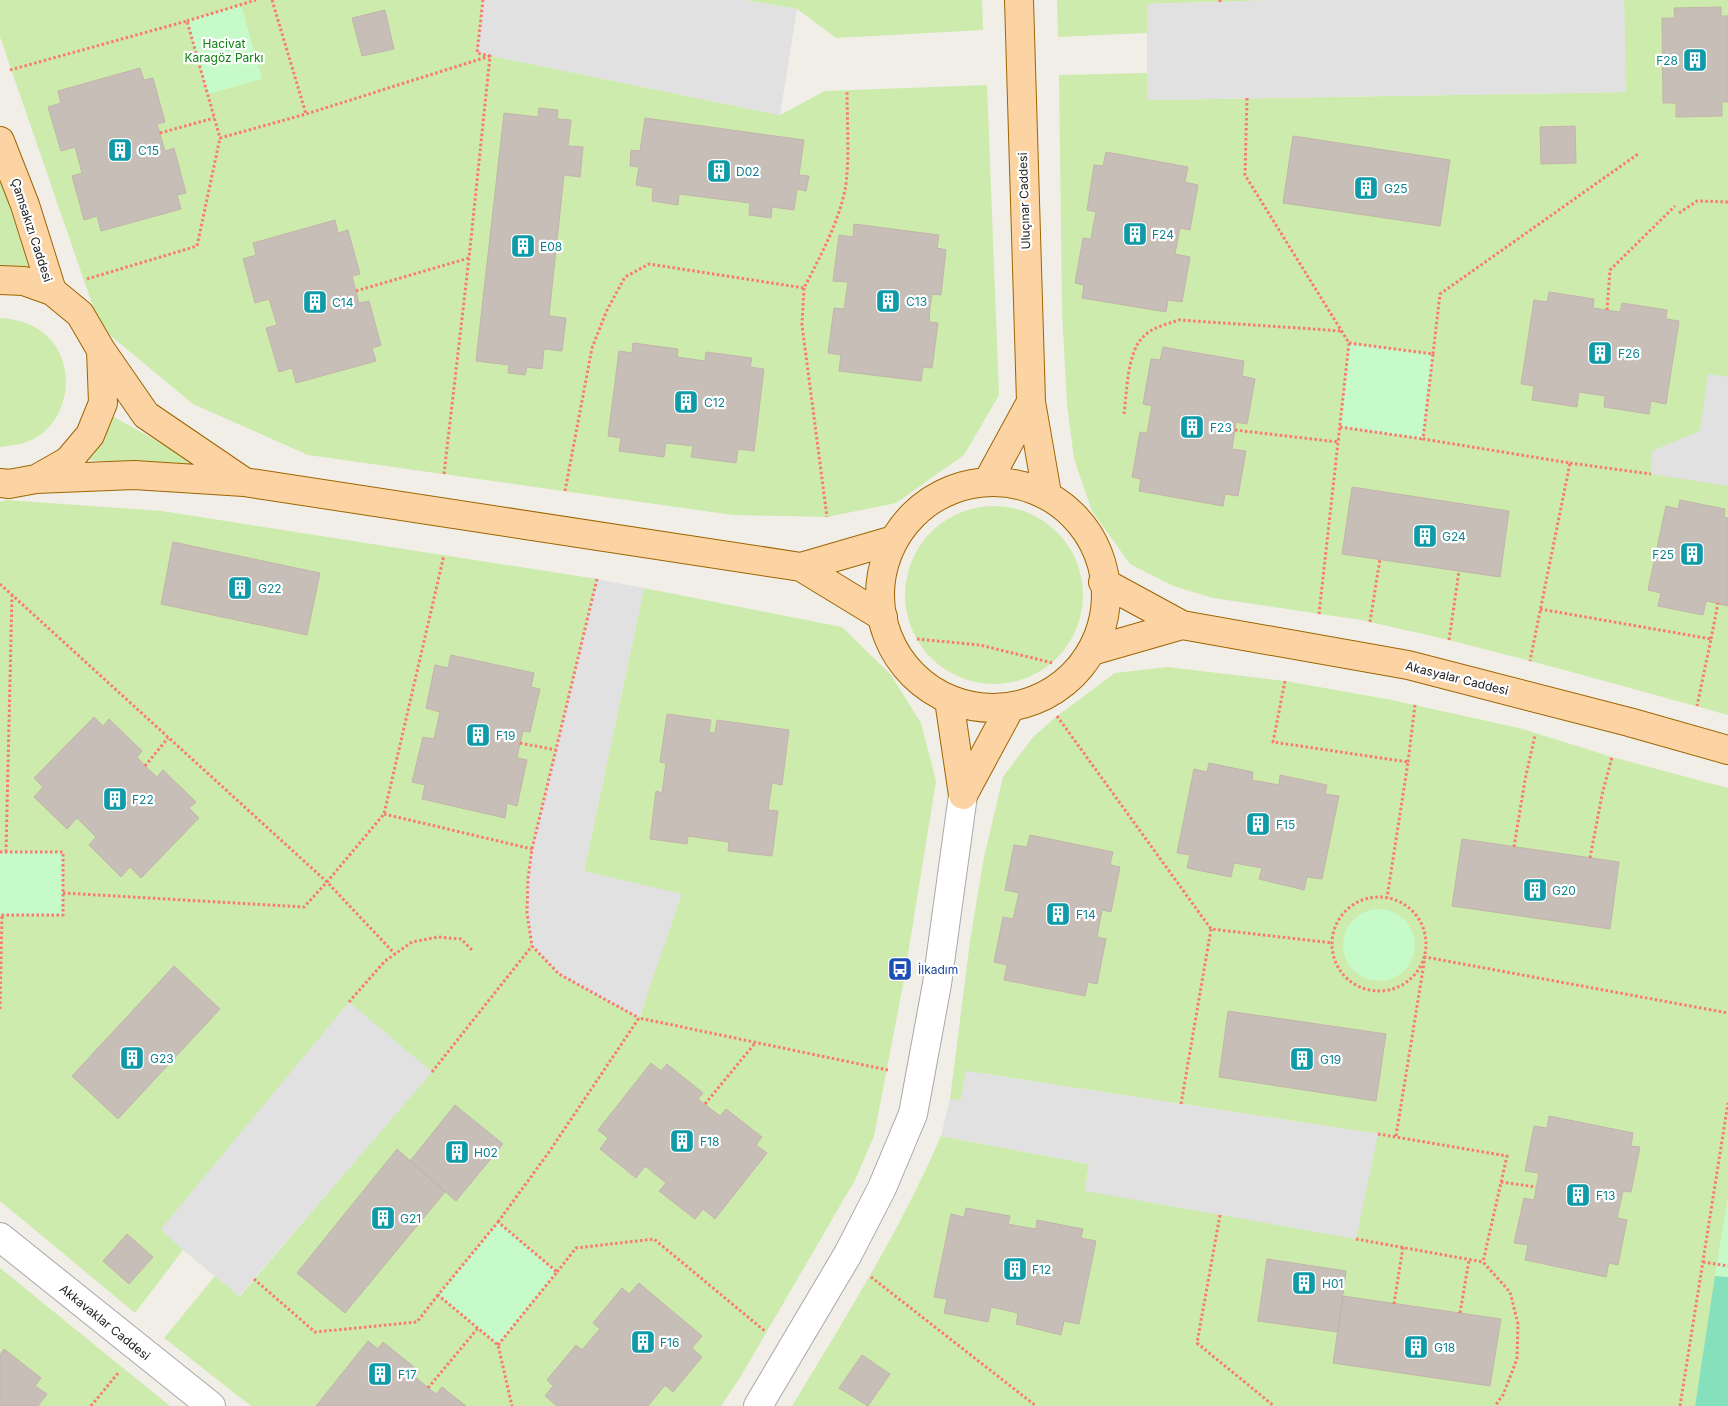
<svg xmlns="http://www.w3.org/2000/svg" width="1728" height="1406" font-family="Inter,sans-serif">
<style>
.grass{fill:#ceebae}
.park{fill:#c6fac9}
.pitch{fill:#86e0bb}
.parking{fill:#e1e1e1}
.building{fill:#c6beb7;stroke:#c3b4aa}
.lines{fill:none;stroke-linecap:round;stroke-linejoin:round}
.tertiary-casing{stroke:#a8a8a8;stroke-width:30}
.primary-casing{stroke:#9e6500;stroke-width:30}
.path{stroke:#fa7a70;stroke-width:3;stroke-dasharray:2.5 2.5;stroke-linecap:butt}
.tertiary{stroke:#fff;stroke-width:28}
.primary{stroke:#fcd3a2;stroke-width:28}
.labels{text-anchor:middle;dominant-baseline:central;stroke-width:4.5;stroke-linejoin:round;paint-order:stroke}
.park-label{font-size:12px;fill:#0c8212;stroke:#fff}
.culture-label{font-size:12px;fill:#0d838f;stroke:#fff;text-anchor:start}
.street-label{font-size:12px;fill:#212121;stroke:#fff}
.transit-label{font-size:12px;fill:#164399;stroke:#fff;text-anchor:start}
</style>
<rect width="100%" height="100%" fill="#f1eee8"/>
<!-- grass -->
<path class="grass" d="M0,0H483L478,53L780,115L825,91L987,85L999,395L964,455L896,503L827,517L733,515L308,455L193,404L100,327L0,37Z
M744,0H982L983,30L836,38L797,9Z
M1057,0H1278L1147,4V33L1058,37Z
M1624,0H1728V715L1557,668L1449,640L1361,620L1213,598L1173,586L1130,564L1092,511L1074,459L1067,404L1062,312L1059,75L1147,73L1148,100L1625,92Z
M0,178L33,275L0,268Z
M0,318C19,319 38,325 51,340C75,368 69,414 40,435C28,444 14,445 0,447Z
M107,413L208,470L89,460L100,442Z
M6,500L162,511L597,579L532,849L528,879L527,913L532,946L640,1017L646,998L584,871L644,588L842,627L891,675L921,723L936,781L903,985L874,1136L855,1180L741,1376L721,1406H251L164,1338L215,1276L240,1296L431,1072L161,1229L183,1250L135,1313L0,1201V502Z
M905 595a89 89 0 1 1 178 0a89 89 0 1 1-178 0Z
M1167,667L1285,681L1392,700L1519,728L1612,757L1728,788V1198L1695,1406H792C845,1318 900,1231 941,1136L1089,1164L1085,1190L1378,1134L966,1071L961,1101L950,1099L970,941L984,857L1003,777L1033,737L1057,716L1115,673Z
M0,1268L170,1406H0Z"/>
<!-- park -->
<path class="park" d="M241,5L262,79L208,94L187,21Z
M1349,343L1433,354L1423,439L1340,427Z
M0,851L63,852V915H0Z
M1343 945a36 36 0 1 1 72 0a36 36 0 1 1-72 0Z
M1728,1198V1277L1715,1276Z
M498,1222L557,1272L498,1345L438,1295Z"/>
<!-- pitch -->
<path class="pitch" d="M1715,1276L1728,1277V1406H1695Z"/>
<!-- parking -->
<path class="parking" d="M484,0H744L797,9L780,115L477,53Z
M1278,0H1624L1626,92L1147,100V4Z
M1708,374L1728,377V486L1651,474L1652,451L1700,431Z
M597,579L644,588L584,871L682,894L639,1018L559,974L532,946L527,913L528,879L532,849Z
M349,1002L432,1072L239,1296L183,1250L161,1229Z
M966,1071L1378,1134L1356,1239L1085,1191L1089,1164L941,1136L950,1099L961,1100Z"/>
<!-- building -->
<path class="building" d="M1721,7V16H1728V102H1722V116L1676,117V103H1663L1662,18H1675L1674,8Z
M385,10L394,49L362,56L352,18Z
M140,68L144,80L153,78L165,122L157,124L165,151L174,148L186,193L177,195L181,209L101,231L97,216L84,220L72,176L82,173L75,147L61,151L48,107L61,103L58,91Z
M539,108L558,110L557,119L571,120L568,146L583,147L580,177L564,175L549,316L566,318L562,351L544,349L542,369L527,367L525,375L508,373L509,365L476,361L504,113L538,117Z
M645,118L804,140L799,175L809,176L806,191L797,189L794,210L772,207L771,218L749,215L750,203L679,194L678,205L652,201L653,188L636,185L639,167L630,166L631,150L640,151Z
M1575,126L1576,163L1541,164L1540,127Z
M1293,136L1450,160L1440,226L1283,203Z
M1106,152L1188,167L1185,182L1198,185L1190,230L1180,228L1175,254L1190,257L1182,302L1168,300L1166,312L1082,298L1084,285L1075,283L1083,238L1091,239L1093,227L1096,212L1087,210L1094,165L1103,166Z
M335,220L338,233L348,230L360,274L352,276L359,303L369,301L381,345L372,348L376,361L296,383L292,368L279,372L266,328L277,325L269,299L255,303L243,259L256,255L253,243Z
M854,224L939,235L937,248L946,250L941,295L932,294L930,307L929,322L938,323L932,368L923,367L921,381L839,371L841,355L828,353L834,308L844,309L848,282L833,281L839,235L853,237Z
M1549,292L1594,299L1593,308L1620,312L1622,303L1667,310L1666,319L1679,321L1666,404L1651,401L1649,414L1604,407L1605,396L1579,392L1577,407L1532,400L1534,386L1521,384L1534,300L1547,302Z
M633,343L678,349L677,357L705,361L706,352L752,358L750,367L764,369L754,451L738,449L736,463L691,457L693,446L666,443L664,457L619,451L621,438L608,436L619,351L632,353Z
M1163,347L1244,361L1242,376L1255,379L1247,424L1236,422L1232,449L1246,451L1238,496L1225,494L1223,506L1139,491L1141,479L1132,477L1140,432L1147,433L1152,406L1143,404L1151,359L1160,360Z
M1352,487L1509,511L1500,577L1342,554Z
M1680,500L1725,509L1724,517L1728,518V606L1706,601L1703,615L1658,606L1661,593L1648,590L1666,506L1678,509Z
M173,542L320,573L307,635L161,604Z
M451,655L534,673L531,687L540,689L530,732L523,731L520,743L517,758L527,760L517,806L507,803L505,818L422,799L425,785L412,782L423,737L434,739L440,712L426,708L435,665L448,668Z
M667,714L711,720L709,732L715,733L717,720L789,730L782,785L772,783L768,810L778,811L772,856L728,851L729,842L688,836L687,844L650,839L656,791L662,793L666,763L660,762Z
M94,717L103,726L109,719L142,751L137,757L145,766L157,777L163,770L196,802L189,808L199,818L141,878L130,867L121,877L89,845L96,837L77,818L67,829L34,797L43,787L34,778Z
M1209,763L1253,772L1252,780L1279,785L1280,775L1327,785L1325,794L1339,796L1322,879L1307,877L1304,890L1259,879L1262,868L1234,863L1231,877L1187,868L1190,855L1177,853L1194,769L1207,772Z
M1030,835L1113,852L1110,865L1120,867L1111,912L1102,910L1097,937L1106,939L1097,984L1088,982L1085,996L1004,980L1007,965L994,962L1003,917L1013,919L1019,893L1005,890L1014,845L1027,847Z
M1462,839L1619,862L1610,929L1452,906Z
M174,966L220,1009L118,1119L72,1076Z
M1228,1011L1386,1034L1376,1101L1219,1077Z
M651,1063L661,1071L667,1064L703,1093L698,1099L720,1116L726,1109L762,1137L756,1145L767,1153L715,1219L703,1209L695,1219L659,1191L666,1183L645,1166L636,1178L600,1149L608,1138L598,1130Z
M455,1105L503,1144L456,1201L410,1161Z
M1549,1116L1633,1133L1631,1146L1640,1147L1631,1192L1623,1191L1617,1218L1627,1220L1618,1265L1609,1263L1606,1277L1525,1260L1528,1245L1514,1243L1524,1198L1534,1200L1539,1173L1525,1171L1534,1126L1547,1128Z
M397,1149L445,1192L345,1313L297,1273Z
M966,1208L1010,1216L1008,1224L1023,1227L1036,1229L1037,1220L1083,1229L1081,1238L1096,1241L1079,1324L1064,1321L1061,1335L1016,1324L1018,1313L991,1307L988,1322L944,1313L947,1299L934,1297L951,1214L964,1217Z
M127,1234L153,1257L129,1284L103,1261Z
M1267,1259L1346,1271L1338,1332L1258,1321Z
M639,1283L702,1336L692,1348L702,1357L673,1392L665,1385L648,1406H557L545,1396L553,1386L547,1380L576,1345L582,1350L592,1338L600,1329L593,1323L622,1288L629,1294Z
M1343,1296L1501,1319L1490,1386L1333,1363Z
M368,1341L378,1349L383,1342L419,1371L415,1377L436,1394L442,1387L466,1406H316Z
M4,1349L41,1378L35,1386L47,1394L38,1406H0V1355Z
M862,1355L890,1374L868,1406L839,1388Z"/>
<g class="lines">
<defs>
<path id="tertiary" d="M0,1237L211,1406
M758,1406L848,1254L882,1188L913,1114L937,984L963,795"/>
<path id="primary" d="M1019,0L1031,402L1047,494
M0,141L25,205L52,291
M0,280L24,281L52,291L80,314L101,350L146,415L243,481
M38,478L68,461L90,435L103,403L101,350
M989,479L1031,402
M880 595a113 113 0 1 1 226 0a113 113 0 1 1-226 0Z
M0,483L9,484L36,479L134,475L244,482L801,567L883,617
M801,567L894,540
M1103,582L1182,625L1408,665L1629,722L1728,750
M1095,650L1182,625
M949,700L963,795
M963,795L1010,708"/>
</defs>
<!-- tertiary casing -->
<use href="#tertiary" class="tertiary-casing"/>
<!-- primary casing -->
<use href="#primary" class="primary-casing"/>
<!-- path -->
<path class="path" d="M272,0L306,114
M1220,0V2
M187,21L256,0
M10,70L187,21L220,138L306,114L490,56
M1247,98L1245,175L1349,343L1319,614
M160,133L214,118
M1679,213L1697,201L1728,202
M87,279L197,246L220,138
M804,288L802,325L827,517
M356,291L469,258
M1607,310L1610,270L1675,206
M1349,343L1433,354L1423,439L1570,463L1530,661
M1433,354L1440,294L1638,154
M1124,414C1127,392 1127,351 1144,336C1153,327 1167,324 1179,320L1342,331
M1340,427L1423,439
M1235,430L1338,442
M1570,463L1651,474
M444,474L469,258L490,56L477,53L483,0
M565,491L592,348L607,310L625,277L649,264L804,288C821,255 845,211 847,174C849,146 847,118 847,90
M597,579L532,849L528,879L527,913L532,946L559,974L639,1018
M0,584L327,882L395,954
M1540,609L1711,639L1697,706
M1370,622L1380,559
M917,639L980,645L1053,663
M1711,639L1718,603
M1449,640L1459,571
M1285,681L1273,742L1408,762L1387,898
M1057,716L1211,929L1333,943
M520,743L556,750
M1408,762L1415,705
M145,766L168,738
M384,814L532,849
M1514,847L1525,780L1535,735
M0,852H63V915H0
M6,852L12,595
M1590,858L1602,795L1612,757
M63,893L304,907L327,882L384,814L444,555
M1332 944a47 47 0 1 1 94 0a47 47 0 1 1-94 0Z
M349,1002L385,961L412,942L438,937L461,939L472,950
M0,1009L2,915
M432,1072L532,946
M705,1104L756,1042
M1181,1104L1211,929
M1378,1134L1507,1156L1483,1262
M1396,1136L1425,957L1728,1013
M1501,1182L1536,1187
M1220,1215L1197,1343L1274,1406
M498,1222L549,1152L639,1018L888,1070
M1356,1239L1483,1262L1510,1292L1518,1324L1517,1359L1503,1395L1495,1406
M1703,1262L1728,1266
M557,1272L576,1248L654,1239L766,1332
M871,1277L1036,1406
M254,1279L315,1332L417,1322L438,1295
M1394,1304L1403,1247
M1460,1313L1469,1260
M498,1345L557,1272L498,1222L438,1295L498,1345L512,1406
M428,1388L478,1328
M91,1406L119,1372
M1680,1406L1728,1103"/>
<!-- tertiary -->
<use href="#tertiary" class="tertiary"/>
<!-- primary -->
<use href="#primary" class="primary"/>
</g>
<!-- icons -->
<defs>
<symbol id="building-square" viewBox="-11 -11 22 22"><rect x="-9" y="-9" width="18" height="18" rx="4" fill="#0f9aa8" stroke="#fff"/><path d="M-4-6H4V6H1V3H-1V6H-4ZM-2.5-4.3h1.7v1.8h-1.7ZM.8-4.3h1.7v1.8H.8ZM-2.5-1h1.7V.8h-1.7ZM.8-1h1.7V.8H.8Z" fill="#fff"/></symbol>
<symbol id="bus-square" viewBox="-11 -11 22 22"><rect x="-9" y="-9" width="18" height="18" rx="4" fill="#1a4fb4" stroke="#fff"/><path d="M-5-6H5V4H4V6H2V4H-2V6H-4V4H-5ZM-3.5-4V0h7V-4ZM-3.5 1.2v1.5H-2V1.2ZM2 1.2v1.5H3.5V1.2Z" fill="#fff"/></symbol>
</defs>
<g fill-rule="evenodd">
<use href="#building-square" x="1681" y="46" width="28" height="28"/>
<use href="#building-square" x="106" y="136" width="28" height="28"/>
<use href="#building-square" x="705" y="157" width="28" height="28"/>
<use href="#building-square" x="1352" y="174" width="28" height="28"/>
<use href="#building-square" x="1121" y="220" width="28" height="28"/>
<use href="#building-square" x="509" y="232" width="28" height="28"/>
<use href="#building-square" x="874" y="287" width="28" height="28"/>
<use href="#building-square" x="301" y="288" width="28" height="28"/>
<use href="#building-square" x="1586" y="339" width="28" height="28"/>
<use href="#building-square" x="672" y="388" width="28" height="28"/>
<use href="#building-square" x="1178" y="413" width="28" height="28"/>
<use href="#building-square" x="1411" y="522" width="28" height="28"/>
<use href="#building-square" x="1678" y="540" width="28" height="28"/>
<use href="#building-square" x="226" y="574" width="28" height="28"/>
<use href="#building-square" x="464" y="721" width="28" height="28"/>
<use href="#building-square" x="101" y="785" width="28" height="28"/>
<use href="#building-square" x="1244" y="810" width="28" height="28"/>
<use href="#building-square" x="1521" y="876" width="28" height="28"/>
<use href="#building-square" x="1044" y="900" width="28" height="28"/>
<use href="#bus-square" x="886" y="955" width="28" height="28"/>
<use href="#building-square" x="118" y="1044" width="28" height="28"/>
<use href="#building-square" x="1288" y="1045" width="28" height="28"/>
<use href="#building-square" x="668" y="1127" width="28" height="28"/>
<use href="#building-square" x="443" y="1138" width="28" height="28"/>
<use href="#building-square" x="1564" y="1181" width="28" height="28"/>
<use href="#building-square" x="369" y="1204" width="28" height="28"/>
<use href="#building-square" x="1001" y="1255" width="28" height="28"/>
<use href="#building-square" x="1290" y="1269" width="28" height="28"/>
<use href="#building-square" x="629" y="1328" width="28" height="28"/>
<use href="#building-square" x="1402" y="1333" width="28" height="28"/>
<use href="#building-square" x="366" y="1360" width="28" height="28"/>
</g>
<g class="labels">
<!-- park labels -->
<g class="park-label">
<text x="224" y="43">Hacivat<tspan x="224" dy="14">Karagöz Parkı</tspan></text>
</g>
<!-- culture labels -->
<g class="culture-label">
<text x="1678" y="60" text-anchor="end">F28</text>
<text x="138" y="150">C15</text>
<text x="736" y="171">D02</text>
<text x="1384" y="188">G25</text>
<text x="1152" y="234">F24</text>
<text x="540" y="246">E08</text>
<text x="906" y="301">C13</text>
<text x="332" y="302">C14</text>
<text x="1618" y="353">F26</text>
<text x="704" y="402">C12</text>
<text x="1210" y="427">F23</text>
<text x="1442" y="536">G24</text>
<text x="1674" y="554" text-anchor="end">F25</text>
<text x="258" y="588">G22</text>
<text x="496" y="735">F19</text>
<text x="132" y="799">F22</text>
<text x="1276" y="824">F15</text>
<text x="1552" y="890">G20</text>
<text x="1076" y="914">F14</text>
<text x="150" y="1058">G23</text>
<text x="1320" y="1059">G19</text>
<text x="700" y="1141">F18</text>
<text x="474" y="1152">H02</text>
<text x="1596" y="1195">F13</text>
<text x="400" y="1218">G21</text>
<text x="1032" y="1269">F12</text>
<text x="1322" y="1283">H01</text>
<text x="660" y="1342">F16</text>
<text x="1434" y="1347">G18</text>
<text x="398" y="1374">F17</text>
</g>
<!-- street labels -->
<g class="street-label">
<text transform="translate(1024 201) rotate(-92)">Uluçınar Caddesi</text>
<text transform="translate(32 230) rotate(72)">Çamsakızı Caddesi</text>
<text transform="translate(1457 678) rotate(14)">Akasyalar Caddesi</text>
<text transform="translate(105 1322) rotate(39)">Akkavaklar Caddesi</text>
</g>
<!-- transit labels -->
<g class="transit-label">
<text x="918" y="969">İlkadım</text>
</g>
</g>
</svg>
